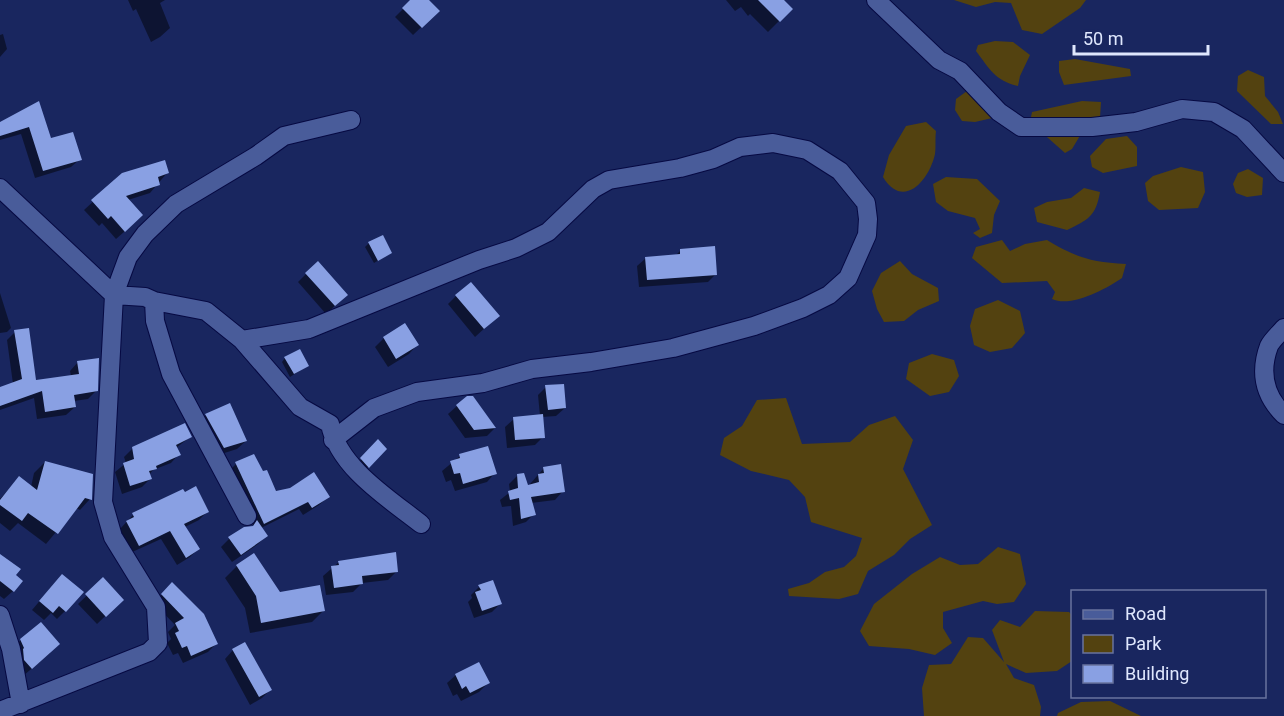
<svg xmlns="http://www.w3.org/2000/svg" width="1284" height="716" font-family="Roboto,sans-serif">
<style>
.green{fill:#534210}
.shadow{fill:#0007}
.building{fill:#89a0e3}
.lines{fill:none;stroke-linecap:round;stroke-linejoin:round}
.minor-casing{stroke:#060942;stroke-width:20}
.minor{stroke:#495c9a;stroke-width:18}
</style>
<rect width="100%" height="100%" fill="#19265f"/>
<!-- green -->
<path class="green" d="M954,0H1086L1080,8L1042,34L1022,30L1011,3L995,2L976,7Z
M995,41L1013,42L1030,55L1020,76L1018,86C995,81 989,68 976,51L978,45Z
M1075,59L1130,69L1131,76L1064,85L1059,72V61Z
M1248,70L1264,77L1265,96L1278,112L1283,124H1271L1237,91L1238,76Z
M967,91L1001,116L975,122L962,121L955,110L956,99Z
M1082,101L1101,102L1099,134L1084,129L1072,149L1065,153L1030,122L1032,112Z
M926,122L936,131C935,138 936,147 935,154C929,181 903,210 883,177L889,155L906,126Z
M1127,136L1137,147V166L1103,173L1092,167L1090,156L1106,139Z
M1181,167L1203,172L1205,192L1198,208L1159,210L1148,201L1145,183L1153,176Z
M1248,169L1263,178L1262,195L1247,197L1236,193L1233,184L1238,173Z
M946,177L977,179L1000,201L994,215L992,233L980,238L973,233L980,229L975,218L948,211L936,202L933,184Z
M1084,188L1100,192C1096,216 1088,220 1067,230L1037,222L1034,208L1047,202L1071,198Z
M1002,240L1010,251L1025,244L1047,240C1077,258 1091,262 1126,264L1122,278C1106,289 1071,308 1052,299L1055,292L1047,281L1002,283L972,258L976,247Z
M900,261L912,274L938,288L939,301L918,310L904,321L884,322L877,309L872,291L881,273Z
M998,300L1020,311L1025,333L1012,348L990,352L974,345L970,326L975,309Z
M932,354L954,360L959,376L949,392L930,396L906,379L909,363Z
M786,398L802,444L850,442L869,425L895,416L913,440L903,469L932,525L910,539L894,555L868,571L858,594L839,599L789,596L788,589L809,583L825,572L844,567L856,556L862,538L811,522L805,497L789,480L751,471L720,455L724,438L742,426L757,400Z
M998,547L1020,554L1026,584L1014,602L997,604L983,601L943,612V628L952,643L935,655L909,649L869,646L860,631L874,604L912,574L940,557L960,565L978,564Z
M1035,611L1069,612L1072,615V661L1057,671L1026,673L1006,664L1014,678L1034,685L1041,707L1040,716H924L922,688L929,665L951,664L968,637L983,638L1004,662L992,630L1000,620L1020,627Z
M1110,701L1141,716H1057L1058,713L1081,702Z"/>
<!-- shadow -->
<path class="shadow" d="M128,0H165L160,3L170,28L160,37L151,42L136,9L133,11Z
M412,0H427L438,11L413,35L395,17Z
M726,0H783L791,9L768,32L750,14L748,16L741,7L735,11Z
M3,34L7,49L0,57V35Z
M38,103L50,140L80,159L71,167L35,178L21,134L0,140V124Z
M167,173L150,193L128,200L133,224L116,239L102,223L99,226L84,210L122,175Z
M369,243L390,253L374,263L365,247Z
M680,251L716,274L708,282L639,287L637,266L646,258L675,256Z
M306,274L338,303L326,314L298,282Z
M0,293L11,328L7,332L0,333Z
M456,296L498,316L475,337L448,304Z
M404,326L417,345L409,354L388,367L375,347L384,338Z
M15,332L35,382L71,376L70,371L78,362L96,391L88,399L74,401L75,407L66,415L37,419L34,398L0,410V389L13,384L7,340Z
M285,358L307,366L290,377L282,362Z
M546,387L565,408L556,416L542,417L543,437L535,445L507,448L505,427L514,419L540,416L538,395Z
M473,397L495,428L487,436L465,438L448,414L457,406Z
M206,415L246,441L237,449L215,456L198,423Z
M190,437L176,448L179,454L171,463L153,470L149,475L150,479L142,487L122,494L115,472L126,463L124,457L133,448Z
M378,441L385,449L365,470L358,463Z
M460,456L495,473L487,482L455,491L451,480L446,482L442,471Z
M45,462L90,499L80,510L76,508L46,544L18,523L10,531L0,523V499L19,478L31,487L34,473Z
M236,464L276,492L328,497L319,505L303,515L299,509L261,528L266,536L258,544L232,562L221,547L229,539L254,527L228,472Z
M544,468L563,491L555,500L531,503L534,514L526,522L513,526L511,506L502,507L500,500L510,492L509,484L518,475L527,487L531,486L530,484Z
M207,512L199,520L185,527L198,549L190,557L177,565L161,539L130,553L119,530L133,515Z
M254,555L280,593L323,611L312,622L250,633L245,608L225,578L237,566Z
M0,558L14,575L13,591L4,599L0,596Z
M339,562L397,571L388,580L362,583L353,592L326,595L323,576Z
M103,580L122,600L97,624L78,604Z
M54,584L65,611L57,619L51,613L44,620L32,610Z
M172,584L216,644L208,652L183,663L178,653L173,655L167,643L171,639L168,632L175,625L154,603Z
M479,587L500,604L492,612L474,618L468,602L472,598L471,595Z
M21,640L50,653L23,676L12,649Z
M233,650L270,690L262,698L250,705L225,659Z
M456,675L488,683L479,692L461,701L457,694L453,696L447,683Z"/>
<!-- building -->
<path class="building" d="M410,0H429L440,11L422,28L402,8Z
M758,0H784L793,9L780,22Z
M39,101L51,138L73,132L82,160L43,171L29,127L0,136V122Z
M165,160L169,173L158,177L160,185L126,196L143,215L125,232L111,216L108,219L91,200L122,173Z
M383,235L392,253L378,261L368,242Z
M715,246L717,275L647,280L645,257L680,254V249Z
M318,261L348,295L335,306L305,273Z
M471,282L500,316L484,329L455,295Z
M405,323L419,345L396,359L383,337Z
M29,328L36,380L79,374L77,361L99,358L98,391L74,395L76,407L45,412L42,391L0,406V387L22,379L14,330Z
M300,349L309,366L294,374L284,357Z
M564,384L566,408L548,410L545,385Z
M467,396H473L496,428L474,430L456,405Z
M230,403L247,441L224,448L205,414Z
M543,414L545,438L515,440L513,417Z
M185,423L192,437L176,445L181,455L156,466L157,469L149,471L152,479L130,486L123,463L134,459L132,447Z
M378,439L387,449L369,468L360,458Z
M488,446L497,474L463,484L460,473L454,474L450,461L460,458L459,454Z
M254,454L263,471L267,470L276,491L290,488L314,472L330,497L312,508L308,502L264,524L235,462Z
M45,461L93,474L92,500L85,498L58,534L28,513L22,521L0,505V500L19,476L37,490Z
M561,464L565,492L531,497L536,515L521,519L519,498L510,500L508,491L518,488L517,474L524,473L528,485L539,482L538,474L544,473L543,467Z
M196,486L209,512L184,524L200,549L186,558L170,531L139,546L126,521L134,517L132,513L183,489L185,492Z
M257,520L268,536L241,555L228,537L244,527L253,526Z
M396,552L398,572L362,576L363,584L334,588L331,566L339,565L338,561Z
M254,553L280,592L320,585L325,611L261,623L256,596L236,565Z
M0,554L21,569L16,575L23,581L14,592L0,581Z
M62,574L84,592L66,612L59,606L53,613L39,601Z
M103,577L124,600L106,617L85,594Z
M493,580L502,604L482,611L475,592L481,590L478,585Z
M172,582L204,614L218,644L191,656L187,646L182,648L175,633L179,631L175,623L184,618L161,594Z
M41,622L60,644L32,669L24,660L23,649L24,648L20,639Z
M245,642L272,690L259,697L232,649Z
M479,662L490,683L470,693L466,686L462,689L455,674Z"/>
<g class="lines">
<defs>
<path id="minor" d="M876,0L939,60L960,71L999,112L1021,127H1092L1136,122L1182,109L1214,112L1243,129L1284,173
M0,188L114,295L103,502L113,537L156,607L158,643L149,652L0,711
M154,301L155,321L171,374L247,516
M1284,328C1279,334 1272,340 1269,346C1259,373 1265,396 1284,415
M242,340L300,407L330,424C338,467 388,498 421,524
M333,440L374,408L417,392L483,383L532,369L591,362L673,348L754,326L803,308L829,295L848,278L867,235L868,219L866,203L840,171L807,150L773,143L740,147L713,159L680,168L609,180L593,189L548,232L516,248L479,260L309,329L242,340L206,311L154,301L145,297L114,295L128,257L145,234L176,204L256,156L284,136L351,120
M0,615L11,649L21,704"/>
</defs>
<!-- minor casing -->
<use href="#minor" class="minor-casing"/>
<!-- minor -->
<use href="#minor" class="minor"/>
</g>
<!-- legend -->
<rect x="1071" y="590" width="195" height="108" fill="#19265f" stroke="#68739e" stroke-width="1.5"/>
<rect x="1083" y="610" width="30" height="9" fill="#495c9a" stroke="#68739e" stroke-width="1.5"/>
<text x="1125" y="620" font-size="18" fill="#dfe7fd">Road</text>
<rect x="1083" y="635" width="30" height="18" fill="#534210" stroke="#68739e" stroke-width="1.5"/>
<text x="1125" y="650" font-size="18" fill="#dfe7fd">Park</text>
<rect x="1083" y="665" width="30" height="18" fill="#89a0e3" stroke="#68739e" stroke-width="1.5"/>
<text x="1125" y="680" font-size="18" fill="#dfe7fd">Building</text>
<!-- scale -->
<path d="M1074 45v9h134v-9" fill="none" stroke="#dfe7fd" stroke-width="3"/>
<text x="1083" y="45" font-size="18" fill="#dfe7fd" stroke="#19265f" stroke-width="4.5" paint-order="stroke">50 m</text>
</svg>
